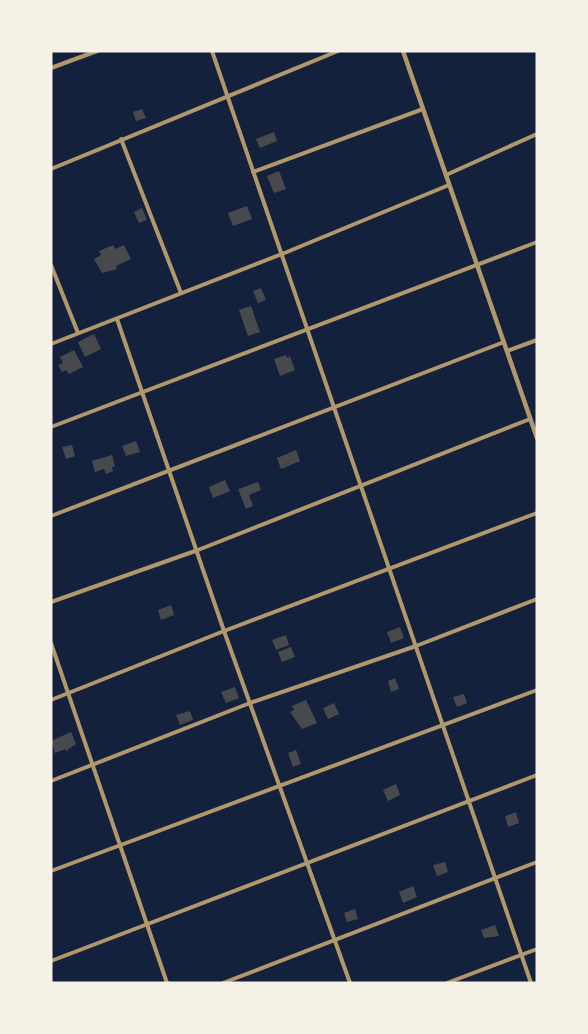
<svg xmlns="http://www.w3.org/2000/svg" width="588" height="1034" font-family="'Nunito Sans',sans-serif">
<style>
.building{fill:#48494c}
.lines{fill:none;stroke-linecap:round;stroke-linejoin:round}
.minor{stroke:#b1986c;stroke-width:4}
.tertiary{stroke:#b1986c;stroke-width:4.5}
</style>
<rect width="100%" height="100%" fill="#14213d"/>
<!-- building -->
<path class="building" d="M142,109L146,118L136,121L133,112Z
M274,132L277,141L260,148L256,139Z
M279,171L286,189L274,193L267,176Z
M247,206L252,219L233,226L228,213Z
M142,208L147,220L139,223L134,212Z
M113,245L115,249L124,245L131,259L116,266L117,269L102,273L94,259L101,255L99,251Z
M261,288L266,300L258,303L253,291Z
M251,306L260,332L248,336L239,310Z
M94,334L101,349L85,357L78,342Z
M74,350L83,367L69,374L66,370L62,372L58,365L63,363L60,357Z
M286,355L287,358L290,356L295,370L280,376L274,359Z
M136,441L140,452L126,456L122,446Z
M72,445L75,456L66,459L62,447Z
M296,450L300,461L281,469L277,458Z
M112,455L115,466L112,467L113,471L106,474L104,469L95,472L92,461Z
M225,480L230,491L213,498L209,487Z
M258,482L261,490L249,495L253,506L246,509L238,489Z
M171,605L174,615L161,620L158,610Z
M400,627L404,638L391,643L387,632Z
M286,635L289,645L276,650L272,640Z
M291,647L295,657L282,662L278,652Z
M395,678L399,689L391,692L388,681Z
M235,687L239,698L226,703L221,692Z
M464,694L467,703L457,707L453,697Z
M306,700L317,723L302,729L290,712L294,710L292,706Z
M334,703L339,714L328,719L323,708Z
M190,711L193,720L180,725L176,715Z
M71,732L76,744L66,751L65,749L55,753L51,741Z
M296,750L301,764L293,767L288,753Z
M396,784L400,795L388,801L383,790Z
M516,812L519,823L508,827L505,816Z
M445,862L448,872L437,876L433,865Z
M413,886L417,897L403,903L399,892Z
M355,909L358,919L347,922L344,913Z
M495,925L499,936L484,938L481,930Z"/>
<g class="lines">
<!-- minor -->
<path class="minor" d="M212,51L531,983
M121,139L181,293
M51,169L338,51
M253,172L423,109
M446,175L537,134
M51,265L78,333
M117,319L224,631L350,983
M51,344L282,254L449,185
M507,351L537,340
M51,427L537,242
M51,516L504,342
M51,602L198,550L530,419
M51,643L167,983
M51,700L224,631L537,513
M51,781L250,703L416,646L537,599
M51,871L537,690
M51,961L537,775
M223,983L537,862
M447,983L537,949"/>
<!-- tertiary -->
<path class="tertiary" d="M403,51L537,438
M51,68L97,51"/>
</g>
<!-- border -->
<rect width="588" height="1034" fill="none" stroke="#f6f1e7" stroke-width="105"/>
</svg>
